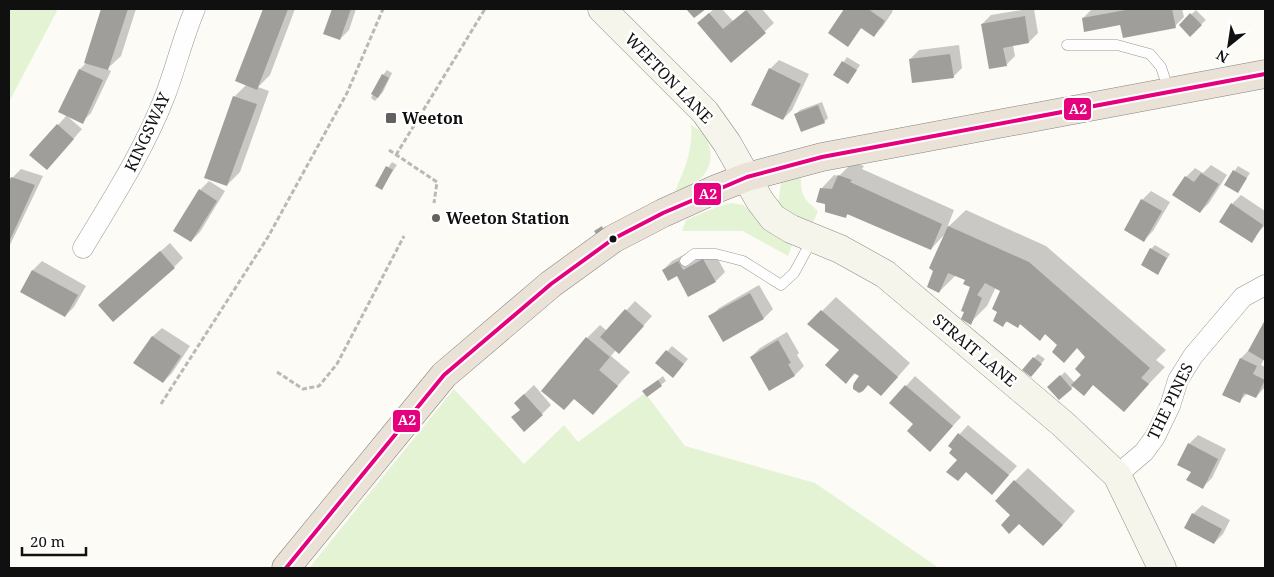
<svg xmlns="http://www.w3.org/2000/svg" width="1274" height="577" font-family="'Noto Serif',serif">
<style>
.green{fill:#e4f3d4}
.shadow{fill:#0003}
.building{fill:#a09e9b}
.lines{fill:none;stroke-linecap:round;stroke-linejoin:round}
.lane-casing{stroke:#969694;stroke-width:11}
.street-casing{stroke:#969694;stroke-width:21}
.secondary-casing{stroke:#8d8c8a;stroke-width:29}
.highway-casing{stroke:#848381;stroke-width:29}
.path{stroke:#b9b9b8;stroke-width:3;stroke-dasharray:5 2.5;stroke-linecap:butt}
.lane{stroke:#fffefe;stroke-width:10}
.street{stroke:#fffefe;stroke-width:20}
.secondary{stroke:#f6f5eb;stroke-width:28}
.highway{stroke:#ebe2d7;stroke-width:28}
.bus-1-casing{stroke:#fff;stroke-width:8}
.bus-1{stroke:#e5007d;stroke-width:4}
.poi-dot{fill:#636260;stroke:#fff;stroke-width:2}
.bus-dot{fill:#101010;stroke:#fff;stroke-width:2}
.labels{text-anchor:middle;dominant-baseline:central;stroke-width:5;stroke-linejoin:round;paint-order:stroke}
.street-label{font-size:16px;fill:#101010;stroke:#fff}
.poi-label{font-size:16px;font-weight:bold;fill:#101010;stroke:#fff;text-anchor:start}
.line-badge{stroke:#fff;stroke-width:2}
.badge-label{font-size:14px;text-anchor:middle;font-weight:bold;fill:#fff}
</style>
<rect width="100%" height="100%" fill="#fcfbf6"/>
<!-- green -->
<path class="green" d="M9,9H58L9,102Z
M691,125C712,135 718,163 700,179C693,185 683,188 675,191C685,169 693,149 691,125Z
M794,177H801C800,196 805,199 818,211L810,230L792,219L778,204L781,183Z
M731,203L743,205L779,237L792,245L788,256L743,231H682L686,220L717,207Z
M454,389L524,464L564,425L578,442L645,393L685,446L815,483L939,568H309Z"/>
<!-- shadow -->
<path class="shadow" d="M103,9H136L121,56L107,69L111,71L91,113L82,122L67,116L82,129L56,159L31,155L67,115L60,112L80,69L87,62Z
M264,9H295L270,75L258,87L269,91L240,172L227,185L234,97L247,84L237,80Z
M333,9H356L349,30L340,39L325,34Z
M714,9H722L733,21L748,9H762L774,23L731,62L707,15Z
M846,9H890L893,11L883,26L874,35L862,27L847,45L829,33Z
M1028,9H1034L1038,33L1029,42L1013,45L1015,56L1006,65L982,24L991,15Z
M1092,9H1182L1184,17L1175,26L1121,24L1083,18Z
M1196,10L1206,20L1190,35L1180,25Z
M959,45L962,68L953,77L910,59L919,50Z
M847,57L860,65L848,83L835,75Z
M779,60L809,74L792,110L783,119L770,69Z
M387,70L392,73L383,92L375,101L371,98L383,75Z
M822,102L828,118L824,122L796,114L800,110Z
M392,162L397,165L381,188L376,185Z
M853,162L864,166L862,169L954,210L947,228L966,210L1046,246L1166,350L1156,360L1165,367L1124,410L1094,384L1074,386L1059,398L1049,387L1065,372L1075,383L1083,375L1087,357L1077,347L1058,344L1046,333L1040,340L1021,323L1008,321L1003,325L998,312L1001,290L996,287L987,306L970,323L972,287L967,280L956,275L939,292L945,234L931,249L849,213L845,217L827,204L821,189L834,175L839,176Z
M1211,165L1227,175L1209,203L1200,212L1174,195L1186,177L1195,168L1203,173Z
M1238,166L1250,173L1238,191L1226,184Z
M21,169L43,176L9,247V185L12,178Z
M209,181L225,191L200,232L191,241L200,190Z
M1151,191L1170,202L1153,231L1144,240L1142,200Z
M1241,195L1265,211V225L1251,241L1232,204Z
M170,243L183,258L174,267L109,296Z
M1155,245L1170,254L1158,273L1151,249Z
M713,250L725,272L716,281L677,275L663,270L672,261L687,253L692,262Z
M42,261L86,286L74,307L65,316L21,291L33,270Z
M759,285L773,309L764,318L710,317L719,308Z
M836,297L910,363L894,381L861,376L856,373L846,382L840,349L809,324Z
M635,301L652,316L628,343L616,350L611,356L630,372L593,413L587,338L600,325L607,331Z
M1265,323V360L1264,359L1261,365L1265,367V387L1256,397L1248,393L1239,401L1241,358L1250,349Z
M162,328L190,346L172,373L163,382L152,337Z
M787,332L799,353L797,355L804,366L795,375L770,389L751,357L760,348Z
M672,346L688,359L677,372L657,363Z
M1038,354L1045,359L1035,371L1034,358Z
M663,376L666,381L647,395L644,391Z
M915,376L961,417L939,441L891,403Z
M534,385L551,405L542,414L515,403Z
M968,425L1017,466L992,493L950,445Z
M1198,435L1226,449L1212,478L1203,487L1192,471L1189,444Z
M1028,468L1075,511L1057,532L1012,515L1015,481Z
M1202,505L1230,520L1223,534L1214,543L1193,514Z"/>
<!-- building -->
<path class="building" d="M101,9H128L108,70L84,63Z
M263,9H288L257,90L235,81Z
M332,9H351L340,40L323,34Z
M686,9H706L694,18Z
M844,9H868L885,21L874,37L861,28L848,47L828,33Z
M1131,9H1172L1176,28L1123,38L1120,25L1084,32L1082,18Z
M746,10L766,33L731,63L697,23L709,13L723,29Z
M1190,13L1202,25L1190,37L1179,25Z
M1025,16L1029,43L1003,48L1007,66L989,69L981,24Z
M950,54L954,78L912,83L909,59Z
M842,61L857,70L848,84L833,75Z
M769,68L801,84L783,120L751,105Z
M79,69L103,80L83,124L58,112Z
M382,74L389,78L378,98L371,94Z
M233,96L257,104L227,186L204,178Z
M818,105L825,123L801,132L794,114Z
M57,124L74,139L47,170L29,155Z
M386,166L393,170L382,190L375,186Z
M1233,170L1247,178L1238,193L1224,185Z
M1201,173L1219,184L1200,213L1172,195L1185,176L1194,182Z
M838,175L852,180L850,182L942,224L931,250L847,214L846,218L825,212V204L816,202L820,188L832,189Z
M11,177L35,185L9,242V182Z
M199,189L217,201L191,242L173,231Z
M1141,199L1162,211L1144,242L1124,230Z
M1231,203L1263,225L1252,243L1219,222Z
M602,226L603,229L596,234L594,231Z
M948,226L1029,262L1150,368L1141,378L1149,384L1124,412L1093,385L1084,396L1071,385L1081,375L1075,369L1085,357L1077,348L1064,363L1052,352L1057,345L1045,334L1040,341L1020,324L1018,328L1006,321L1003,327L993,321L997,312L992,309L1000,291L985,283L977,295L982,298L971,325L961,319L964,312L961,311L970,287L963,284L965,280L948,273L939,293L927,287L933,271L929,268Z
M1150,248L1167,258L1158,275L1141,265Z
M160,251L175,268L113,322L98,305Z
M703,259L716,282L688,297L677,276L668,281L662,270L678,261L683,270Z
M32,270L78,295L65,317L20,292Z
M750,293L764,319L723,342L708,316Z
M625,309L644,326L619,354L600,337Z
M821,310L898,377L881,396L868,385L863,391L859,393L853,389V386L854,383L859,376L854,373L846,384L825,365L839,350L807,324Z
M1265,320V361L1248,351Z
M152,336L181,356L163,383L133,363Z
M586,337L610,357L599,370L618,386L593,415L574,399L564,410L541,391Z
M778,340L791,363L788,364L795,376L769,391L750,357Z
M666,350L684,364L673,378L655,363Z
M1033,357L1042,364L1031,377L1022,370Z
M1240,358L1257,366L1253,374L1265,380L1256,398L1244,393L1240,403L1222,395Z
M1060,375L1072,389L1059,400L1047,387Z
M658,380L662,386L647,397L642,391Z
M905,385L953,426L930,452L907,431L913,424L889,403Z
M524,394L543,415L524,432L511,417L520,410L514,403Z
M958,433L1009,475L992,495L966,472L958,481L946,472L957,460L949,453L952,449L948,446Z
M1188,443L1218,459L1203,489L1186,480L1191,472L1177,465Z
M1014,480L1063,525L1043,546L1019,524L1009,534L1001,525L1010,515L995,501Z
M1192,513L1222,529L1214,544L1184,528Z"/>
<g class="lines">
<defs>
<path id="lane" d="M1067,45H1117L1150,54L1161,67L1169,91
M685,261L694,254H716L743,261L781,285L794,273L812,240"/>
<path id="street" d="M83,248C113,198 144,150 165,96C176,67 183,37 195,9
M1117,475L1144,452L1155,437L1170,406L1178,380L1193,356L1243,297L1265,285"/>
<path id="secondary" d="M602,9L705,112L727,143L760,201L773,218L791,229L840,249L885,274L1063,424L1117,475L1162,568"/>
<path id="highway" d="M286,568L444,375L551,284L613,239L663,213L716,189L747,177L822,157L1265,74"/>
</defs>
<!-- lane casing -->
<use href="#lane" class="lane-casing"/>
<!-- street casing -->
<use href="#street" class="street-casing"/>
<!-- secondary casing -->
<use href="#secondary" class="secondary-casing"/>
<!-- highway casing -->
<use href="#highway" class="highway-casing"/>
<!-- path -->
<path class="path" d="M389,150L437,182L434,203
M396,155L485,9
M277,372L303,389L319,386L337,364L404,236
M161,404L268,237L347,93L383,9"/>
<!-- lane -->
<use href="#lane" class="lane"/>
<!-- street -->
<use href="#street" class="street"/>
<!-- secondary -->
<use href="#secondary" class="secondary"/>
<!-- highway -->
<use href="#highway" class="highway"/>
<defs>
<path id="bus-1" d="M286,568L444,375L551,284L613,239L663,213L747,177L822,157L1265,74"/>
</defs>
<!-- bus-1 casing -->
<use href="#bus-1" class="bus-1-casing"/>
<!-- bus-1 -->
<use href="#bus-1" class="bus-1"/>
</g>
<!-- markers -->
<g class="poi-dot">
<rect x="385" y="112" width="12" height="12" rx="2.5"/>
<circle cx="436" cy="218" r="5"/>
</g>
<circle class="bus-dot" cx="613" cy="239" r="4.5"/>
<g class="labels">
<!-- street labels -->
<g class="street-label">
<text transform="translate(669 78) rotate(46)">WEETON LANE</text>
<text transform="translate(147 132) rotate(-65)">KINGSWAY</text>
<text transform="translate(975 350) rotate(40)">STRAIT LANE</text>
<text transform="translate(1170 401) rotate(-64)">THE PINES</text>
</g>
<!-- poi labels -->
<g class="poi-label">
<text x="402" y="118">Weeton</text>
<text x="446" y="218">Weeton Station</text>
</g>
</g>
<g class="line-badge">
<rect x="1063" y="97" width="29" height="24" rx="5" fill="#e5007d"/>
<rect x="693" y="182" width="29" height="24" rx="5" fill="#e5007d"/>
<rect x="392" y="409" width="29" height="24" rx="5" fill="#e5007d"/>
</g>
<g class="badge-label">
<text x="1078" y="114">A2</text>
<text x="708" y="199">A2</text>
<text x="407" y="425">A2</text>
</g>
<!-- border -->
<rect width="1274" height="577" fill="none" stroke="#101010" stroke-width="20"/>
<!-- north arrow -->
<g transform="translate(1229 45) rotate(210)" stroke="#ffffff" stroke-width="4" paint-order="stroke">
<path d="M0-4L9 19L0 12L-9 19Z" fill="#101010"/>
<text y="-8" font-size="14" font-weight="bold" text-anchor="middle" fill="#101010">N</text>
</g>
<!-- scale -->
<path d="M22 547v8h64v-8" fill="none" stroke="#101010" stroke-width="2.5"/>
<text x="30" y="547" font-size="15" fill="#101010" stroke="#ffffff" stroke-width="4" paint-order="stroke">20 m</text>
</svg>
